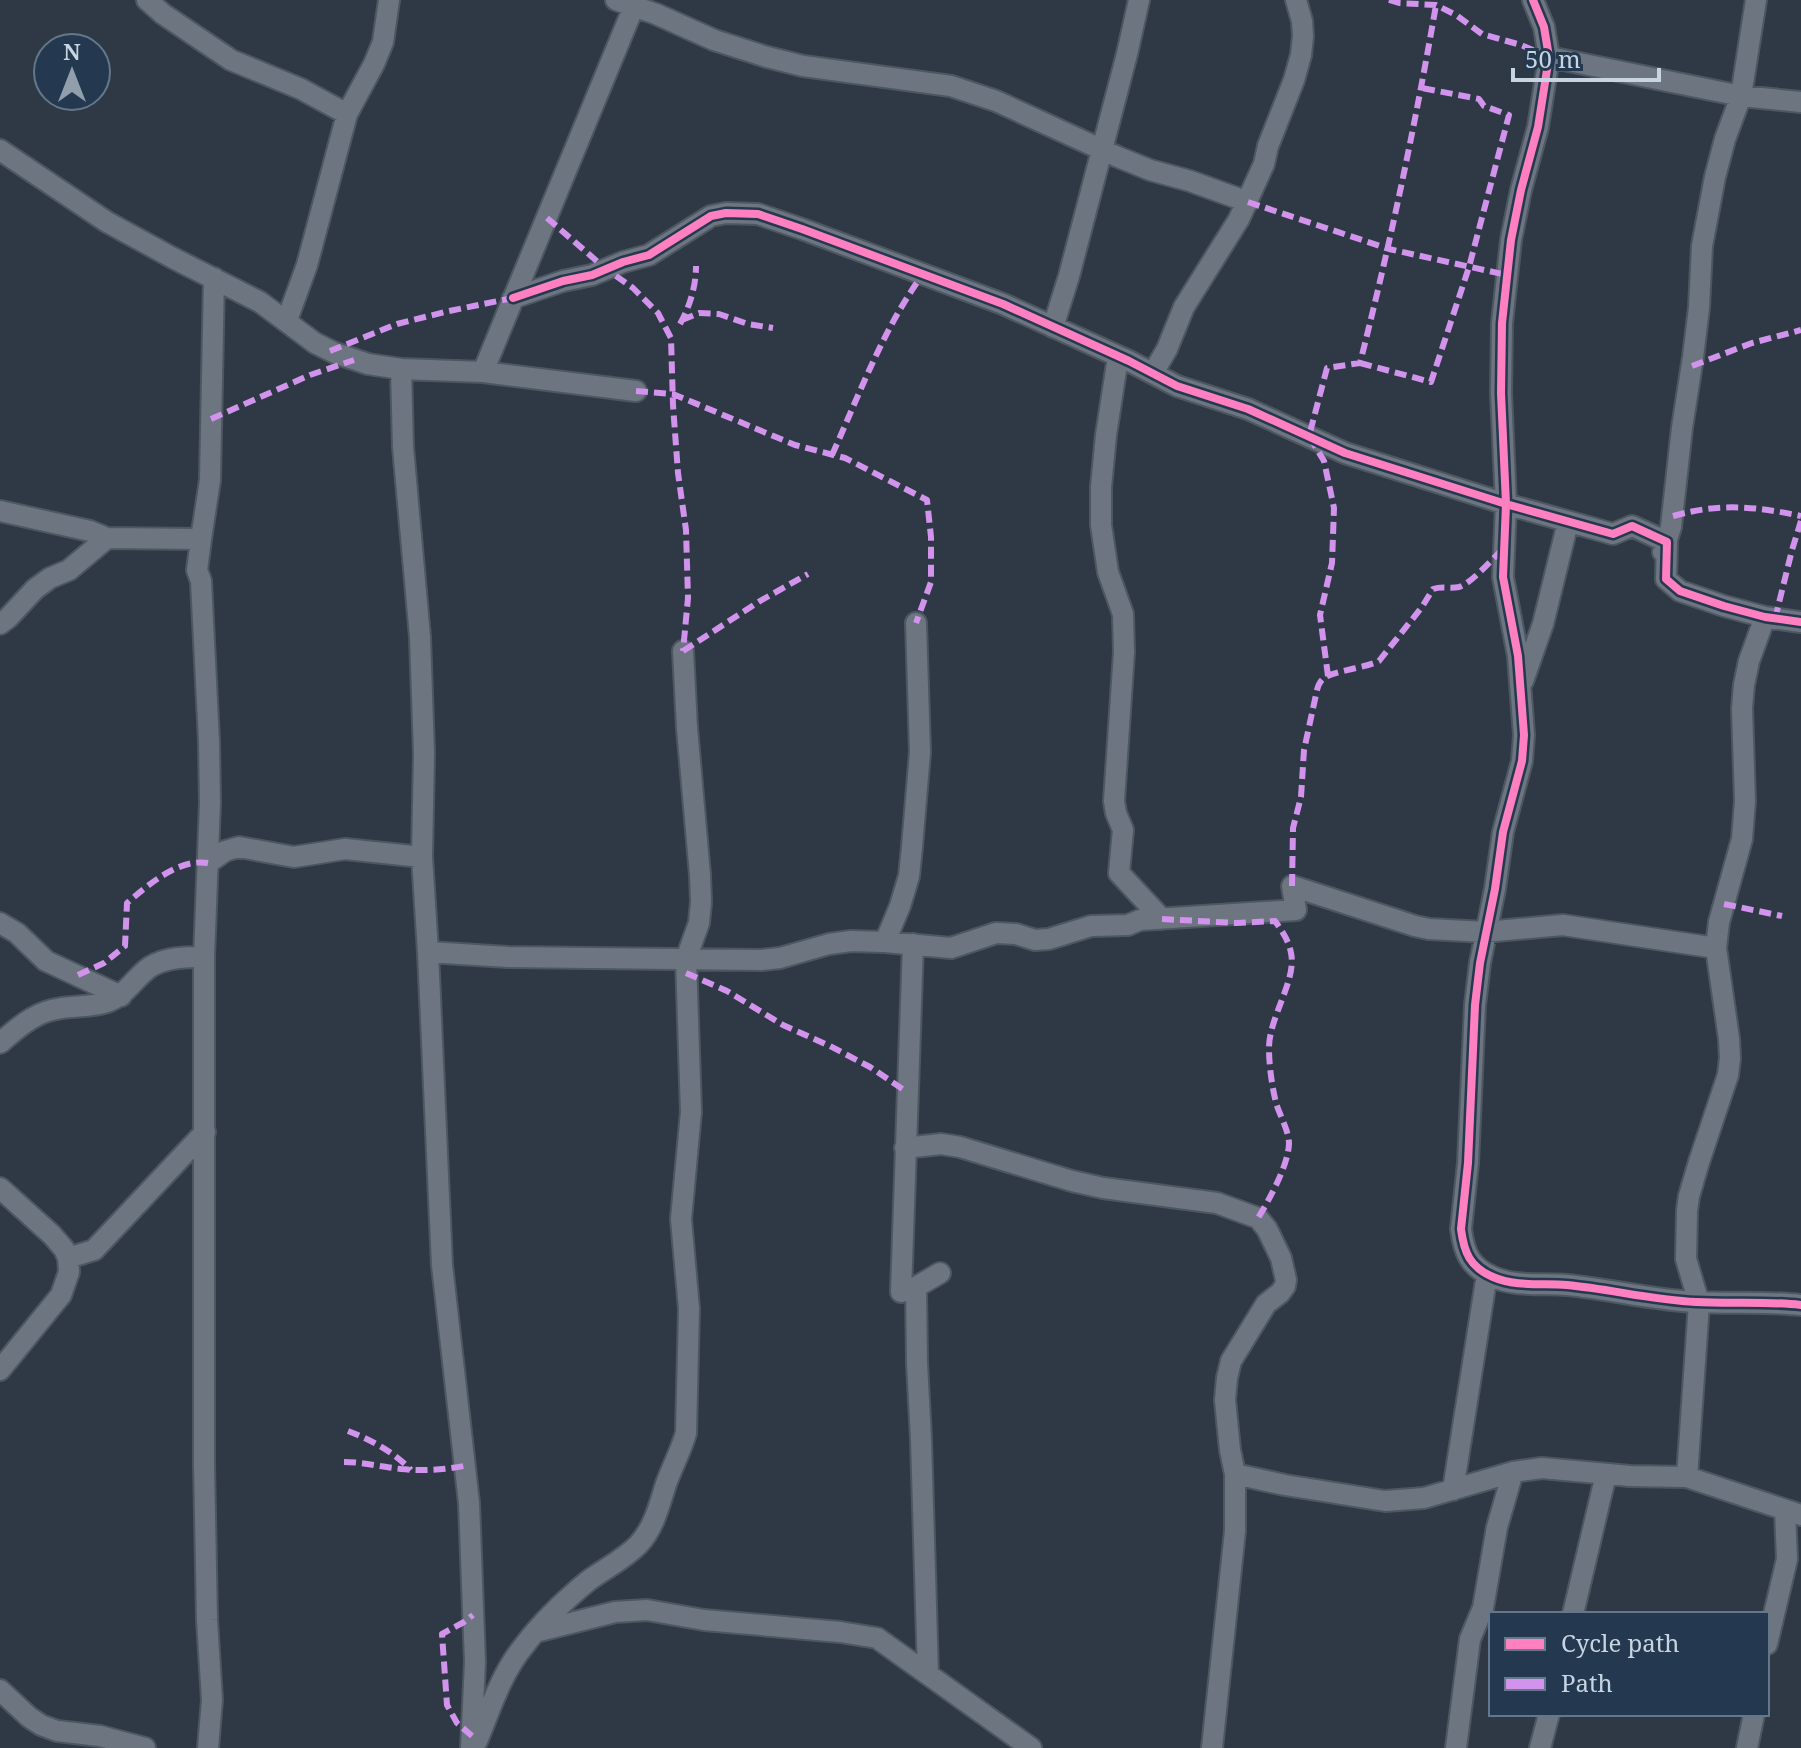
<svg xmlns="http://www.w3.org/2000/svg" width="1801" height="1748" font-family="'Noto Serif',serif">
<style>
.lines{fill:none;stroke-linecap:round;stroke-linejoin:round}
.street-casing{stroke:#4d5761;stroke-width:24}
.street{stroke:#6d7580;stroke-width:20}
.quiet{stroke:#d193ec;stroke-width:6;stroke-dasharray:12 6;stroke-linecap:butt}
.cycleway-casing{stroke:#24394f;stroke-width:13}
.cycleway{stroke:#ff80c0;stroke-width:8}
</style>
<rect width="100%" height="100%" fill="#2e3945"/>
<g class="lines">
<defs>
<path id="street" d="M147,0L163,14L231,60L301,89L347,114
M616,0L656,14L714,40L767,57L803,66L951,86L996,101L1118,157L1150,170L1190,181L1248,202
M1533,0L1544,27L1549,57L1538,127L1521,190L1511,240L1502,323L1501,393L1506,504L1503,577L1518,656L1524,735L1522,761L1503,832L1495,889L1480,963L1475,1005L1468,1163L1461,1229C1464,1253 1470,1267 1493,1277C1515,1287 1544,1283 1567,1285C1610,1289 1652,1300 1696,1302C1731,1304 1766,1301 1801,1305
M1549,57L1741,96L1801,102
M0,150L107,222L173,258L260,302L315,343L335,353L368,364L401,369L483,372L636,391
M513,298L563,281L592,275L623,262L649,255L711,216L726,213L758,214L802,229L1003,304L1129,361L1177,386L1248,409L1345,453L1506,504L1613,534L1632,526L1667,542L1666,579L1680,591L1724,606L1765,617L1801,622
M287,320L307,265L347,114L374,64L383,42L389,0
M1053,327L1069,276L1127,54L1139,0
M1118,357L1106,435L1101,487V525L1108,572L1123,614L1124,652L1114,801L1116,813L1123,830L1119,873L1162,919
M401,369L403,447L420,637L424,753L422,857L428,952L442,1265L469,1503L475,1662L471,1748
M483,372L634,6
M1153,373L1167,349L1184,307L1239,219L1264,164L1268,146L1294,80L1301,55L1303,36L1302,21L1296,0
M0,511L90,531L107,538L201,539L197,570L201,581L209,741L210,803L204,957V1464L207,1620L212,1700L208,1748
M201,539L210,480L214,278
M1663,552L1671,527L1682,428L1693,357L1699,308L1702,246L1715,177L1725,139L1741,96L1756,0
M0,624L8,618L35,589L50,578L69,570L107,538
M1523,681L1543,624L1568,522
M208,863L225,851L239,847L294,857L345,849L422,857
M0,923L17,933L46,961L121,996
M885,942L900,906L909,876L912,847L920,752L916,623
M913,944L901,1292L916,1287L940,1273
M428,952L508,957L761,960L780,958L829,944L851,941L885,942L951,948L996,933L1016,934L1035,940L1049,939L1091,926L1128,925L1140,920L1296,910L1292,886L1415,926L1429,929L1485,932L1563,925L1716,948
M0,1043C15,1030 33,1014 52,1010C70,1005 89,1008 107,1002C126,996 134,978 150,967C166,957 186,957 204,957
M905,1148L941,1144L960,1147L1072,1181L1103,1188L1217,1203L1258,1218L1267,1229L1281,1258L1286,1280L1285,1286L1280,1293L1266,1304L1231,1361L1227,1378L1225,1400L1230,1450L1235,1474V1531L1212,1748
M0,1188L52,1235L64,1249L68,1258L69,1272L61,1295L0,1370
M68,1258L94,1250L205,1132
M916,1287L917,1363L921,1439L928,1674
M1235,1474L1285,1485L1385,1501L1424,1498L1513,1472L1542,1468L1630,1476L1687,1477L1801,1515
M1687,1477L1699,1303L1686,1259L1687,1210L1689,1196L1699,1162L1728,1075L1730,1058L1729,1039L1716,948L1719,922L1742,839L1745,801L1742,708L1744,685L1749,661L1765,617
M1453,1490L1487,1274
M1573,1614L1606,1474
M539,1631L615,1612L647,1610L704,1620L840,1632L877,1638L1031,1748
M1767,1644L1787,1559L1785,1510
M0,1690L29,1717L41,1725L57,1731L100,1736L145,1748
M477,1741C490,1710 501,1674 523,1647C541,1623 565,1600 588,1581C604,1569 623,1560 638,1545C654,1528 659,1506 666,1484C672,1467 681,1451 686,1433L689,1309L681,1219L691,1112L686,959L699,923L701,902L700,875L687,728L683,651
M1456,1748L1470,1639L1483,1608L1497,1527L1513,1472
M1540,1748L1549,1714
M1747,1748L1754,1714"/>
</defs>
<!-- street casing -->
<use href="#street" class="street-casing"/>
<!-- street -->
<use href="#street" class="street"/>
<!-- quiet -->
<path class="quiet" d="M1389,0L1399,3L1436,5L1456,15L1482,34L1521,45L1549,57
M1248,202L1389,249L1507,275
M547,218L606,269L633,288L658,313L671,338L673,405L678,473L686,530L688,598L683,651
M682,320L699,313L719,314L748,324L773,328
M680,324C690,306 696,286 696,266
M330,351L397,324L449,311L513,298
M1360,363L1431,382L1469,267L1509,115L1484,106L1479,99L1422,88
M1692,366L1752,343L1801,330
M636,391L673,394L795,445L845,458L927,500L931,537V582L916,623
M211,419L310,375L354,360
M832,455C860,393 883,329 923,274
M1673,516C1720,503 1753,506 1801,516
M1775,619L1792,550L1801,521
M683,651L760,601L808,574
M1328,676L1320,615L1332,563L1334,508L1324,461L1309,436L1327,368L1360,363C1390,245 1415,126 1436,5
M1292,886L1293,828L1301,797L1304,750L1317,690C1318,686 1320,681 1324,678C1333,671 1365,668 1379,661L1422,607L1433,589C1442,586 1450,589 1459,587C1471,584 1494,557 1504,548
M1724,904L1782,916
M1162,919L1236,923L1275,921C1282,931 1289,941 1291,953C1297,980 1269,1017 1269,1048C1269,1066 1272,1086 1276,1103C1280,1116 1289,1131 1289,1144C1288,1166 1269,1200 1258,1218
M686,973L727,991L783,1025L830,1046L870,1067L907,1092
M78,975L104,963L125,946L127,903C148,885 179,858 208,863
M348,1431C371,1440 394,1452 411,1470
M344,1462C363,1462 382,1467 401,1469C423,1471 443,1470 464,1466
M472,1736L457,1723L447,1705L442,1634L464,1622L473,1615"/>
<defs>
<path id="cycleway" d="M1533,0L1544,27L1549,57L1538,127L1521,190L1511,240L1502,323L1501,393L1506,504L1503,577L1518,656L1524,735L1522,761L1503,832L1495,889L1480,963L1475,1005L1468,1163L1461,1229C1464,1253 1470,1267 1493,1277C1515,1287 1544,1283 1567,1285C1610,1289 1652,1300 1696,1302C1731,1304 1766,1301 1801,1305
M513,298L563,281L592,275L623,262L649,255L711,216L726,213L758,214L802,229L1003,304L1129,361L1177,386L1248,409L1345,453L1506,504L1613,534L1632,526L1667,542L1666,579L1680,591L1724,606L1765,617L1801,622"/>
</defs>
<!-- cycleway casing -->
<use href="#cycleway" class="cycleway-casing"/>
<!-- cycleway -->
<use href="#cycleway" class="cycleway"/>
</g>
<!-- legend -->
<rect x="1489" y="1612" width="280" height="104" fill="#24394f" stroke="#65778a" stroke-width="2"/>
<rect x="1505" y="1638" width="40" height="12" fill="#ff80c0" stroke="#65778a" stroke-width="2"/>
<text x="1561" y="1652" font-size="24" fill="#c7d4e2">Cycle path</text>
<rect x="1505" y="1678" width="40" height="12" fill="#d193ec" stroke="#65778a" stroke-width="2"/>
<text x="1561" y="1692" font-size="24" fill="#c7d4e2">Path</text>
<!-- north arrow -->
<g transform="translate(72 72)"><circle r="38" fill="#24394f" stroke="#65778a" stroke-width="2"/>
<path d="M0-6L14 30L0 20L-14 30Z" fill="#919eab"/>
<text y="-12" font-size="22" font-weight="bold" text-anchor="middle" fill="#c7d4e2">N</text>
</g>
<!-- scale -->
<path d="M1513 68v12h146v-12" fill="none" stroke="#c7d4e2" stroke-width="4"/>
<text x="1525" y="68" font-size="24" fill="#c7d4e2" stroke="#24394f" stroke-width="6" paint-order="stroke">50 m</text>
</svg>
